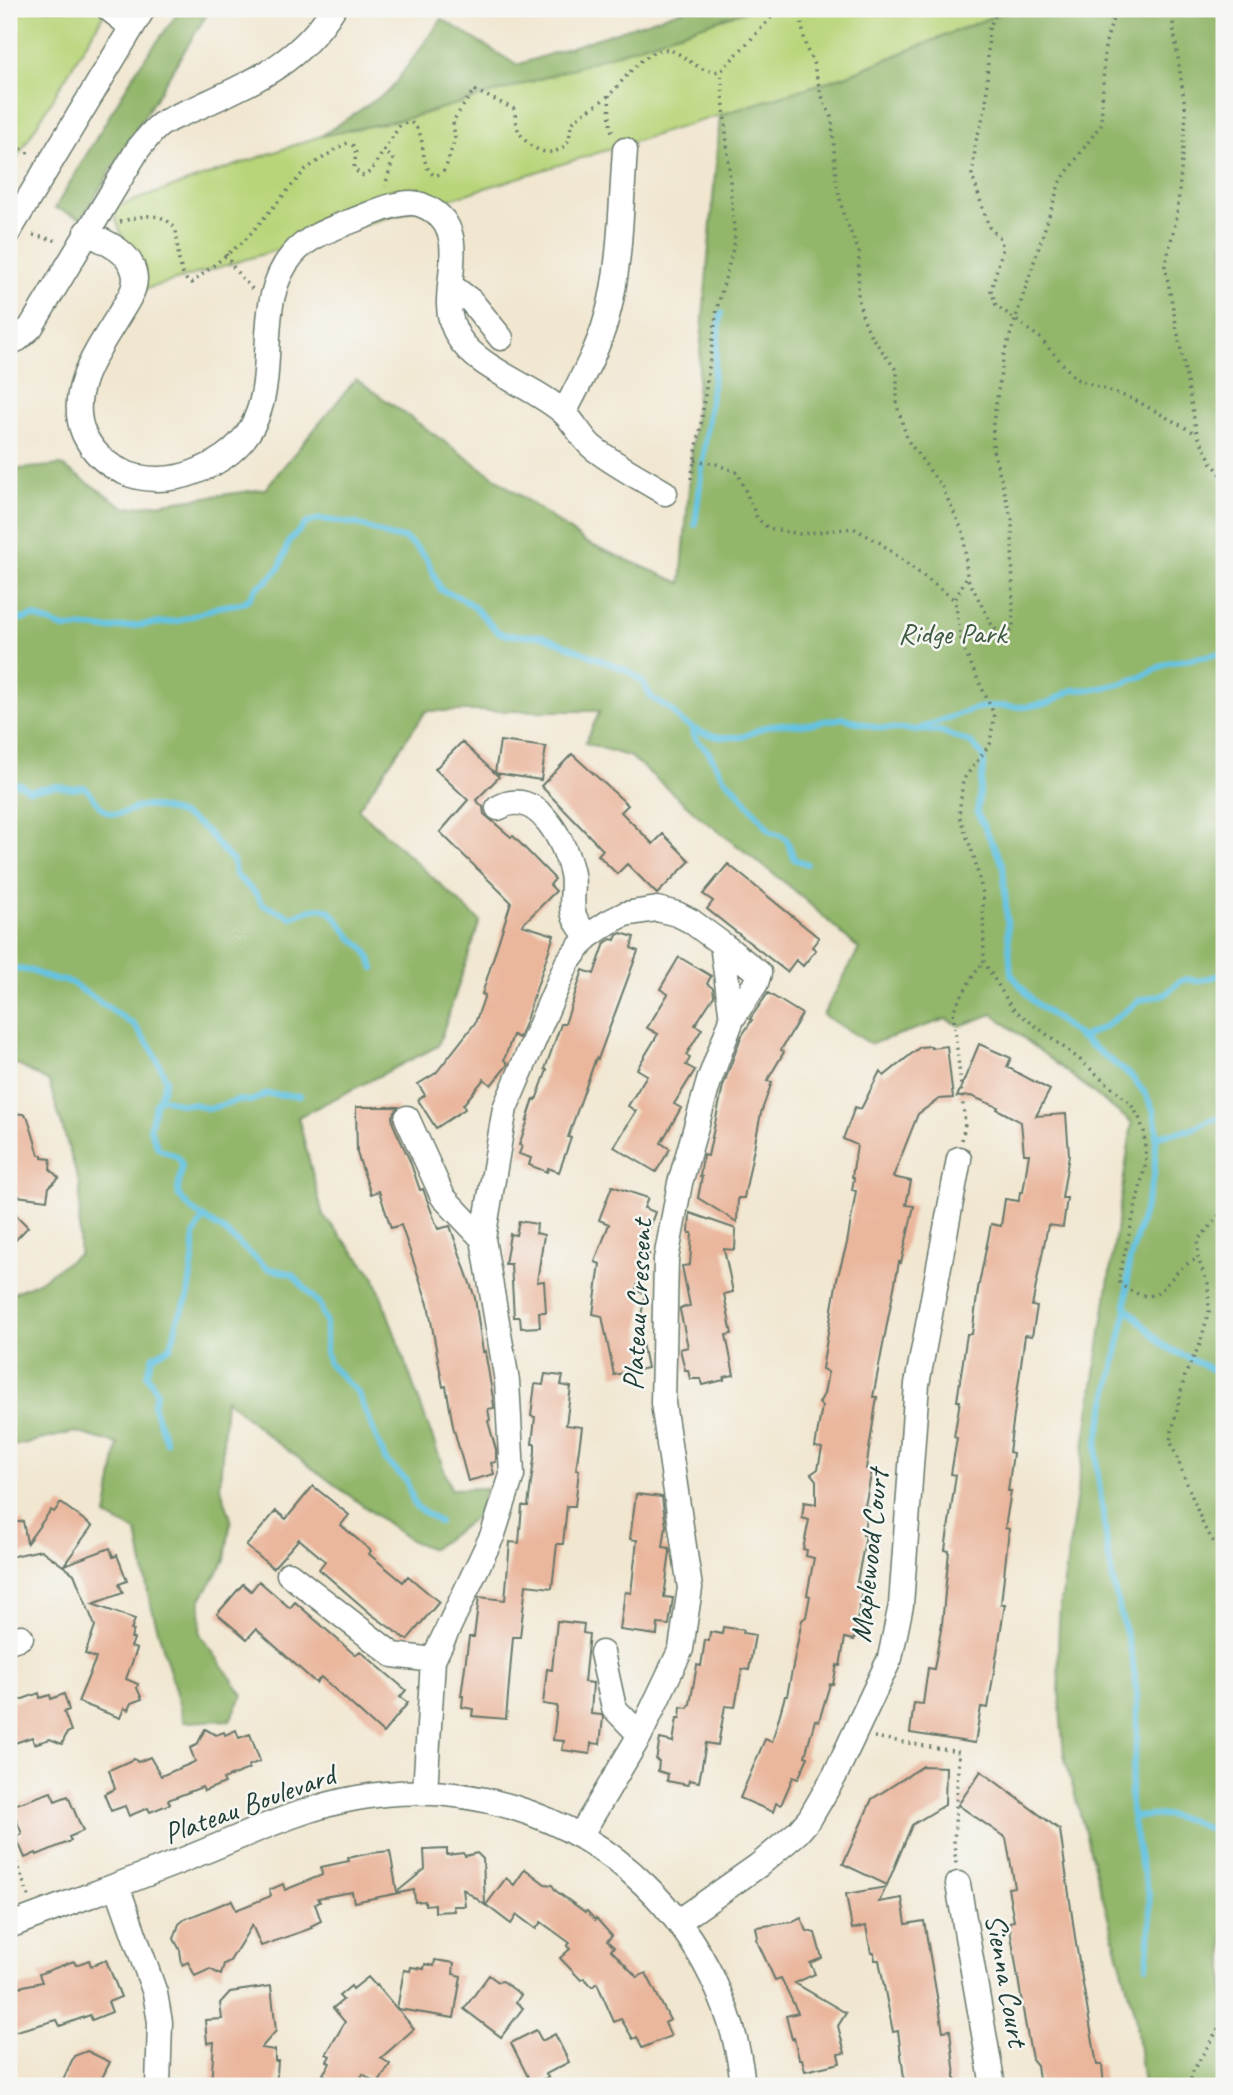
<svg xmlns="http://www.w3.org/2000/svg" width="1233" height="2095" font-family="Caveat,sans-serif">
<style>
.green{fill:#b9d57a;stroke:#6c8957;stroke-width:2}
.forest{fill:#92b66a;stroke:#587a4f;stroke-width:2}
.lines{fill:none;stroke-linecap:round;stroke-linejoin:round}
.stream{stroke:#64c3e2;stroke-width:6}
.building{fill:#eab69c}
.minor-casing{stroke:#68786b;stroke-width:27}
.path{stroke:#68786b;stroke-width:3.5;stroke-dasharray:2 5;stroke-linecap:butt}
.minor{stroke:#fff;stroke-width:24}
.labels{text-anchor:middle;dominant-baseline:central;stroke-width:5;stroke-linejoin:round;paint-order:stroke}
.park-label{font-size:30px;fill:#3e5b42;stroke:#f6f6f2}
.street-label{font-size:30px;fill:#1f3d34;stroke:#f6f6f2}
</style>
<rect width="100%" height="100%" fill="#f6f6f2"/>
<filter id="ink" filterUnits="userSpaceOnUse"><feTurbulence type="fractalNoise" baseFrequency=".0143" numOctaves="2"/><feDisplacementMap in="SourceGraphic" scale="14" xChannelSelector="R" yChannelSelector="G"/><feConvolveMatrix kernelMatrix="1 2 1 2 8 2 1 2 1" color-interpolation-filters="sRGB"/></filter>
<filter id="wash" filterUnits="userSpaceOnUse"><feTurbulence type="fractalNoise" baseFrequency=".00686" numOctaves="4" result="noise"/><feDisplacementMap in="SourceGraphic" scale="28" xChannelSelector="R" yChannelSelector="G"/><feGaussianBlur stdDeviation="1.57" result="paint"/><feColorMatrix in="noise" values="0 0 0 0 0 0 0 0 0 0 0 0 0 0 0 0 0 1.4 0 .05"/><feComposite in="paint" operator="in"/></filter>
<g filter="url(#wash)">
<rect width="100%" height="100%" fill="#f1e7d1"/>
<!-- green -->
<path class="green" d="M9,9H107L9,171Z
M751,9H1011L845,76L437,203L142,290L112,208L321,136L412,117L534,81Z"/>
<!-- forest -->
<path class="forest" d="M181,9H210L82,218L55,208L137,69Z
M686,9H751L534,81L412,117L321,136L390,90L442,19L517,65Z
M1011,9H1224V2086H1143L1135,2016L1064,1755C1059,1706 1056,1658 1060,1609L1132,1123L993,1014L960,1026L946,1019L871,1044L823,1015L859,949L793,889L699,816L631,757L585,743L600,711H426L358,809L480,921L438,1046L298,1117L323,1215L374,1276L451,1489L487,1488L476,1517L432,1549L410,1540L267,1435L226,1399L220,1485L231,1519L225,1560L201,1599L200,1634L243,1695L230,1720L184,1722L149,1598L137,1532L106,1516L118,1444L75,1432L9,1447V1295L38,1282L79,1254L80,1186L49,1082L9,1060V470L61,465L126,508L265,489L356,379L587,543L681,583L720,115L845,76Z"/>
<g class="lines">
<!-- stream -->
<path class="stream" d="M695,525L721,313
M9,618L24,619L33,616L64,628L90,627L106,629L178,621L218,607L242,603L250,598L256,588L268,580L280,567L289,541L307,523L319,519L357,524L392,537L404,538L416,547L426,558L441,590L461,598L474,607L497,631L506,635L543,636L628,671L642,681L652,698L670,709L682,722L700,732L719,737H742L765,727L782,724L802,725L843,718L878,728L940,731L971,743L983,756L984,764L977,812L1003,865L1011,974L1033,1001L1131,1076L1144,1092L1153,1109L1157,1128L1154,1176L1129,1263L1125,1317L1097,1443V1467L1108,1553L1116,1596L1132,1656L1137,1696V1738L1131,1783V1811L1140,1860L1149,1894L1151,1916L1147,1966
M921,728L973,709L992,706L1025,707L1048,703L1072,690L1097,689L1120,684L1143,676L1167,663L1224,653
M692,729L695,738L708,751L724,778L736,789L771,832L781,835L787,840L794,859L807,864
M9,783L20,784L29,790L56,786L74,789L84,787C95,794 96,809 111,813C124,817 136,804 148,806C170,809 196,818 211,836C218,846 224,853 233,861L235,874L256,894L262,904L292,917C331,900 327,908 351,937C354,941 360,944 364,948C368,953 371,961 374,968
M9,968L32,971L48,978L70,982L134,1025L152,1049L166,1079L163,1090L155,1106L150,1129L158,1148L178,1157L182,1165L178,1190L179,1196L192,1210L224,1231L267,1268L292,1274L320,1305L326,1323V1352L329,1364L358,1393L386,1461L406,1480L415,1506L439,1522
M1080,1038L1104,1027L1140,1000L1166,994L1179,982L1186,979L1198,981L1224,974
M160,1097L181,1104H194L209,1109L238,1100L251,1101L267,1094L300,1096
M1156,1136L1189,1130L1212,1119L1224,1118
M1126,1307L1164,1346L1213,1370L1224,1369
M166,1442L153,1405L157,1392L147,1374L153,1356L171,1347L178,1319L188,1297L194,1253V1235L203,1219
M1133,1817L1165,1815L1189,1820L1224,1836"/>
</g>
<g id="blocks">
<!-- building -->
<path class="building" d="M500,741L546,747L541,780L495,773Z
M462,742L499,777L476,800L483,807L484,814L511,837L513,836L555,879L550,885L556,891L522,925L554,935L525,1023L519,1038L513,1035L504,1060L508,1063L506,1067L491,1085L484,1079L463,1105L465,1109L436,1128L418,1100L425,1095L418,1084L436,1073L475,1023L485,995L482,994L511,902L440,832L468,800L435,769Z
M572,754L628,805L621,812L653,844L663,834L690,861L657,894L627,864L617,874L598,855L603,850L541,786Z
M728,864L819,938L812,947L816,950L803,966L796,960L787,972L707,909L713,901L703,894Z
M621,933L634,937L631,948L638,951L598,1059L596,1058L568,1137L571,1138L559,1172L548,1168L547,1172L529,1165L531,1158L519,1154L522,1146L519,1145L528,1120H527L534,1099L536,1100L547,1070L545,1069L561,1024H565L583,970L594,974L605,943L611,939L615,940L617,935Z
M679,957L711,976L707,984L713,988L714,996L695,1025L702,1029L686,1055L690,1058L686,1065L695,1070L674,1104L681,1108L661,1143L670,1149L656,1172L614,1147L636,1111L628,1106L647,1075L637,1069L658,1034L647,1028L668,994L660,989Z
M768,993L802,1014L781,1050L784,1052L767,1081L772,1082L761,1113L744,1198H738L737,1222L698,1198L702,1177H700L703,1155L708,1156L723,1086L741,1037L752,1020L750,1019Z
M979,1044L1011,1058L1007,1067L1050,1090L1036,1116L1066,1114L1069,1155L1062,1198H1067L1063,1227L1048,1225L1032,1306L1037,1307L1032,1336L1025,1335L1009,1452L1013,1453L1008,1491H1011L1005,1528L1009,1529L1001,1604H1005L988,1708L981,1707L975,1743L910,1733L914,1703L923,1704L928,1668L934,1669L942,1624L949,1551L945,1550L956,1475L951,1474L957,1438L954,1437L960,1401H957L967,1334H972L978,1289L991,1224L1001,1226L1005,1199L1019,1201L1020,1192H1023L1029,1154H1024L1021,1122L997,1109L998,1107L971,1096L957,1097Z
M931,1046V1048L947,1046L953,1098L939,1099L918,1114L893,1177L911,1181L906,1205L914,1206L901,1263L899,1262L873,1397H877L866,1469L872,1470L865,1506L868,1507L863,1535H866L857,1582L863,1583L854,1640L845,1638L840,1666L837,1665L833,1684H830L819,1721L815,1720L805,1756L808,1757L798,1779L793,1777L781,1805L776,1803L773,1812L740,1798L765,1739L772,1742L785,1696H787L802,1620L806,1617L810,1596L807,1595L814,1558L806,1556L807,1550L803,1549L809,1520L802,1518L804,1502L816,1504V1480L811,1474L818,1469L822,1448L815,1447L822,1406L819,1403L824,1394L828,1372L822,1369L837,1279L847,1243L856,1191L852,1190L854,1178L852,1177L857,1145L843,1139L855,1107L861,1109L880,1071L884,1076L920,1047Z
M356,1107H398L392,1116L393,1124L410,1161L420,1190L423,1189L438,1229L450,1226L475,1298L483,1352L485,1351L493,1398L494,1408L488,1409L490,1420L488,1421L496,1450V1462L491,1463L494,1474L468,1481L453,1426L446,1386L443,1387L428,1304L401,1225L391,1228L379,1191L371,1194L357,1153Z
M9,1113L23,1114L28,1118L39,1155H42V1158L51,1159L50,1169L59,1178L49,1187L47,1200L9,1195Z
M612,1186L648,1198L644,1208L655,1212L641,1251L649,1254L635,1291L645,1293L639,1328L647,1368L614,1375L602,1316L593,1314L600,1264L595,1262L609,1224L599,1220Z
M9,1208L28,1227L9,1247Z
M690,1213L736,1229L735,1250L724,1249L733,1292L724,1294L732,1334L726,1335L734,1375L724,1377V1380L703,1385L701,1379H690L688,1370H685L680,1349L688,1347L680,1310V1308L690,1306L682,1266L690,1265L692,1233H689Z
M519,1221L537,1224L536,1233L544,1235L537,1282L544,1281L546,1312H539L540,1327L521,1328L520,1317H514L511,1264H505L510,1234L516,1235Z
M545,1374L563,1376L561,1385L571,1387L566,1425L582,1427L576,1470H579L575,1506H567L563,1544H557L552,1588L526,1585L520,1637H513L506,1719L472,1716L473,1709L462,1707L463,1696H461L469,1637H474L479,1597L505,1600L510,1542L519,1543L522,1506H528L535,1452V1444H532L535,1417L531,1416L535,1384L543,1385Z
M313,1486L349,1515L341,1525L371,1551L369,1554L403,1582L408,1576L439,1602L407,1640L371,1614L319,1569L325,1561L299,1539L273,1568L246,1546L276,1511L286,1519Z
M636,1494L662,1497L666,1526L663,1547L669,1548L670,1552L664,1597L673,1598L669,1625L658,1624L657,1635L620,1630L625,1592L631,1593L637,1540L630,1539Z
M61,1503L92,1526L64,1565L110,1548L113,1557L117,1555L127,1581L119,1584L123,1593L92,1604L135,1619L131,1630H134L131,1638L134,1639L131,1647L137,1649L126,1679L138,1684L137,1688L142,1699L131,1703L128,1710L124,1708L120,1718L78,1702L96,1658L85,1654L95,1626L74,1574L41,1550L9,1557V1524L23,1521L27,1543L51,1510L54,1512Z
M259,1581L290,1608L295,1602L355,1655L360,1651L406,1690L400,1697L408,1703L383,1733L321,1677L316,1683L256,1629L247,1639L217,1614L243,1584L251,1591Z
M557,1621L584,1624L583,1633L589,1634L584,1682L593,1683L591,1714L602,1715L603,1718L600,1744L591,1743L590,1754L562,1750L564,1741L553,1740L557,1706L543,1704L547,1669L552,1670Z
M723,1627L744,1630L743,1633L755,1635L749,1670L742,1669L735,1707L725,1706L718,1745L706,1743L699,1782L689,1780L688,1785L667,1781L668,1774L658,1771L659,1761L656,1760L660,1739L673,1742L677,1718H680L681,1707L688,1708L690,1704L697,1665L701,1666L705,1640L709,1641L710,1632L722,1634Z
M39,1693L40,1698L50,1695L51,1699L64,1694L69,1710L64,1712L71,1731L67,1733L62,1744L50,1739L34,1744L32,1737L9,1745V1704Z
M205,1729L216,1735L224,1732L225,1735L236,1730L239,1738L250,1734L260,1761L248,1766L249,1769L223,1779L225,1783L204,1791L202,1787L168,1800L170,1804L150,1812L148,1808L129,1816L125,1806L111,1811L104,1794L115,1789L109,1770L134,1759L138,1762L150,1757L161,1776L192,1763L195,1761L190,1748L197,1745Z
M923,1766L946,1767L945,1805L912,1825L887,1885L843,1864L872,1799Z
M981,1771L1060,1830L1076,1944L1097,2065H1102L1104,2086H1040L1037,2065L1032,2059L1025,2022L1009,1922L1014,1921L1008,1888L1015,1887L1006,1838L958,1805Z
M51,1792L55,1801L68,1796L83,1831L69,1837L71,1841L37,1855L36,1853L25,1858L16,1837L22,1834L11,1806Z
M447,1849V1855L463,1853L465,1856L477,1853L483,1859L485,1905L463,1889L465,1906H453L454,1911L435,1912V1904L425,1905V1901L415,1902L414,1890L354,1902L352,1892L318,1898L320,1902L315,1904L321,1921L311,1926L312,1928L261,1946L252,1925L230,1961L224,1964L221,1975L210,1969L195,1976L188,1962L182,1965L180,1950L174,1939L179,1924L185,1919L232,1900L236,1910L271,1896L269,1890L283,1884L285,1890L322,1875L321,1867L349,1861L348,1858L371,1853L390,1851L397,1892L425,1869L424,1850Z
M525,1869L545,1884L552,1885L556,1891L585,1912L587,1911L595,1920L596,1918L612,1936L607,1941L614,1947L611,1950L637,1977L646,1973L670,2020L665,2023L671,2036L642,2048L637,2037L633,2039L621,2019L614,2022L597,1983L592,1987L584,1978L581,1980L560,1958L570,1949L567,1946L570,1943L541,1922L536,1929L517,1915L511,1924L486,1905L506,1878L514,1885Z
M886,1887L879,1902L902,1898L906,1924L924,1921L943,2031L950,2030L956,2086H905L898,2031L893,2032L879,1960H875L874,1953H871L866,1926L852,1929L846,1894Z
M801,1918L807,1931L815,1933L822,1958L810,1963L815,1974L795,1983L846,2013L838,2026L845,2053L838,2054L840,2063L805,2071L802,2059H799L794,2038L792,2039L786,2016L798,2013L781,1978L775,1980L756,1939L758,1938L756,1927L793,1922Z
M89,1960L91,1966L106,1960L121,1997L108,2002L112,2012L92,2020L90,2015L60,2026L57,2020L9,2033V1997L14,1995L19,1987L42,1982L39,1974L74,1961L76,1965Z
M435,1960L454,1963L453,1974L461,1976L454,2018L398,2009L414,2029L381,2058L390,2064L378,2084L363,2074L356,2086H342L323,2074L330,2063L327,2061L330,2056L326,2054L345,2022L333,2008L343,2000L339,1996L351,1986L353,1989L368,1977L376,1986L377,1985L397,2009L404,1970L410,1971L411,1967L424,1969L425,1964L434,1966Z
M489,1975L498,1982L503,1981L521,1995L516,2002L523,2008L501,2037L464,2009Z
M271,1986L276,2031L261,2048L275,2050V2061H278L276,2086H211L214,2042L207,2043L205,2020L222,2019L220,2003L230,1992Z
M536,2030L542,2041L555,2034L569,2062L546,2074L548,2077L532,2085L511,2043Z
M87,2051L110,2062L98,2086H60L74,2056Z"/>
</g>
</g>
<g filter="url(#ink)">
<use href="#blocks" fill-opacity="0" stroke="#68786b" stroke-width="2"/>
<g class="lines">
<defs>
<path id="minor" d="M109,9L132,27
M9,231L143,9
M86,232C104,242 129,250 134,272C138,286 129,298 122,310C101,346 65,390 84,434C92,451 104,463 121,471C143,482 172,481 195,472C310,428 237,319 293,254C308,237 328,230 349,222C367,216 391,203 411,203C418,203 427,207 433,211C465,232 448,274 449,305C449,316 453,328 459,338C478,369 536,387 564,413C574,422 580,435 590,445C606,460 644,480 665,493
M450,285L471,301L501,338
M9,343L18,339L31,327L138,149C145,141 152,131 160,125C173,116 191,111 205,104C259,79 300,61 333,9
M564,413C579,383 597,352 606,320C621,270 621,202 625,150
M498,808C537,784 566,844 572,874C575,888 569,905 575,918C578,925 584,931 587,937
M722,944L759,973L756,983L732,1019
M407,1118L443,1197L483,1239
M289,1574L393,1655L433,1660
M9,1641L21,1637
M602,1653L614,1708L640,1735
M425,1792L433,1660L493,1534L512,1475L507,1381L483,1239L505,1108L567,963L587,937L609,922L625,914L657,909L677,914L691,921L722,944L732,1019L709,1081L680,1183L666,1259L663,1403L690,1588L681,1649L640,1735L580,1836
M958,1884L993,2086
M117,1886L155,1993L160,2022L158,2086
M678,1922L759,1865L798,1832L810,1818L835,1775L890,1658L901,1605L917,1384L959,1159
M9,1926C68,1903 128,1882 188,1858C242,1837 299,1808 357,1798C461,1779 570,1812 645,1885C700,1938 736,2011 743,2086"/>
</defs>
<!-- minor casing -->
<use href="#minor" class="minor-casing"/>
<!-- path -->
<path class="path" d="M799,9L806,48L813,62L821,94L832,119L836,180L843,213L859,252L858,297L863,318L871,336L897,371V406L908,441L942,487L964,534L967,577L993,627L1002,636L1009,635L1013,626L1012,520L993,450V423L1004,354L1060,182L1101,124L1105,45L1116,9
M998,9L989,28L986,107L976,141L972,175L989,227L1000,238L1003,248L991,290L996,305L1040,338L1076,379L1133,399L1197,434
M1171,9L1186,114L1177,216L1165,266L1197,434L1212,463L1224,478
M9,40L11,41
M609,95L610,126L613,134
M9,141L31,155
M383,149L393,159L385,186
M120,222C140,216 162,209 176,230L179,261L183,275L188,282L192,283L246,239L306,169L344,144L348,143C359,146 355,158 354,168L360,175L364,176L371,171L400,125L410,122C430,134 416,163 435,176L442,173L446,167L455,139L453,121L474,90L514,109C516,117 516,129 521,135C531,150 552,160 566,144C572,137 568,127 575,120C586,110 600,104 610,94C625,80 637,58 658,51C681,43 693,76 721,71L770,19L776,9
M33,235L58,241
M226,254L235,270L254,291
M695,460L716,464L738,473L757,518L768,528L799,534L853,528L879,542L955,600
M691,479L701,424L717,309L735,241L721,71
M966,578L955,600L962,645L994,714L990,744L963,780L959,815L974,857L983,894L984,962L1012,1008L1079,1059L1130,1103L1139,1117L1144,1132L1146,1162L1119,1278L1120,1284C1167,1317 1162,1270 1198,1259
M962,1140L965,1124L953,1011L974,974L984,962
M1224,1210L1198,1240V1259L1208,1284L1209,1311L1200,1344L1185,1375L1170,1440L1204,1527L1216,1545L1224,1549
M874,1737L959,1752L954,1843L956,1865
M9,1842L29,1897
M1189,2086L1193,2071L1224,2019"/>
<!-- minor -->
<use href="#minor" class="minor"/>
</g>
</g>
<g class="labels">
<!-- park labels -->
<g class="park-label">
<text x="952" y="633">Ridge Park</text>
</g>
<!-- street labels -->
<g class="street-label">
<text transform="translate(637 1305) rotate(-87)">Plateau Crescent</text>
<text transform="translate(869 1556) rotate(-84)">Maplewood Court</text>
<text transform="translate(249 1804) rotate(-20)">Plateau Boulevard</text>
<text transform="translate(1007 1980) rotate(80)">Sienna Court</text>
</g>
</g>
<!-- margin -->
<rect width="1233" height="2095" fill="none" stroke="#f6f6f2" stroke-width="35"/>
</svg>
